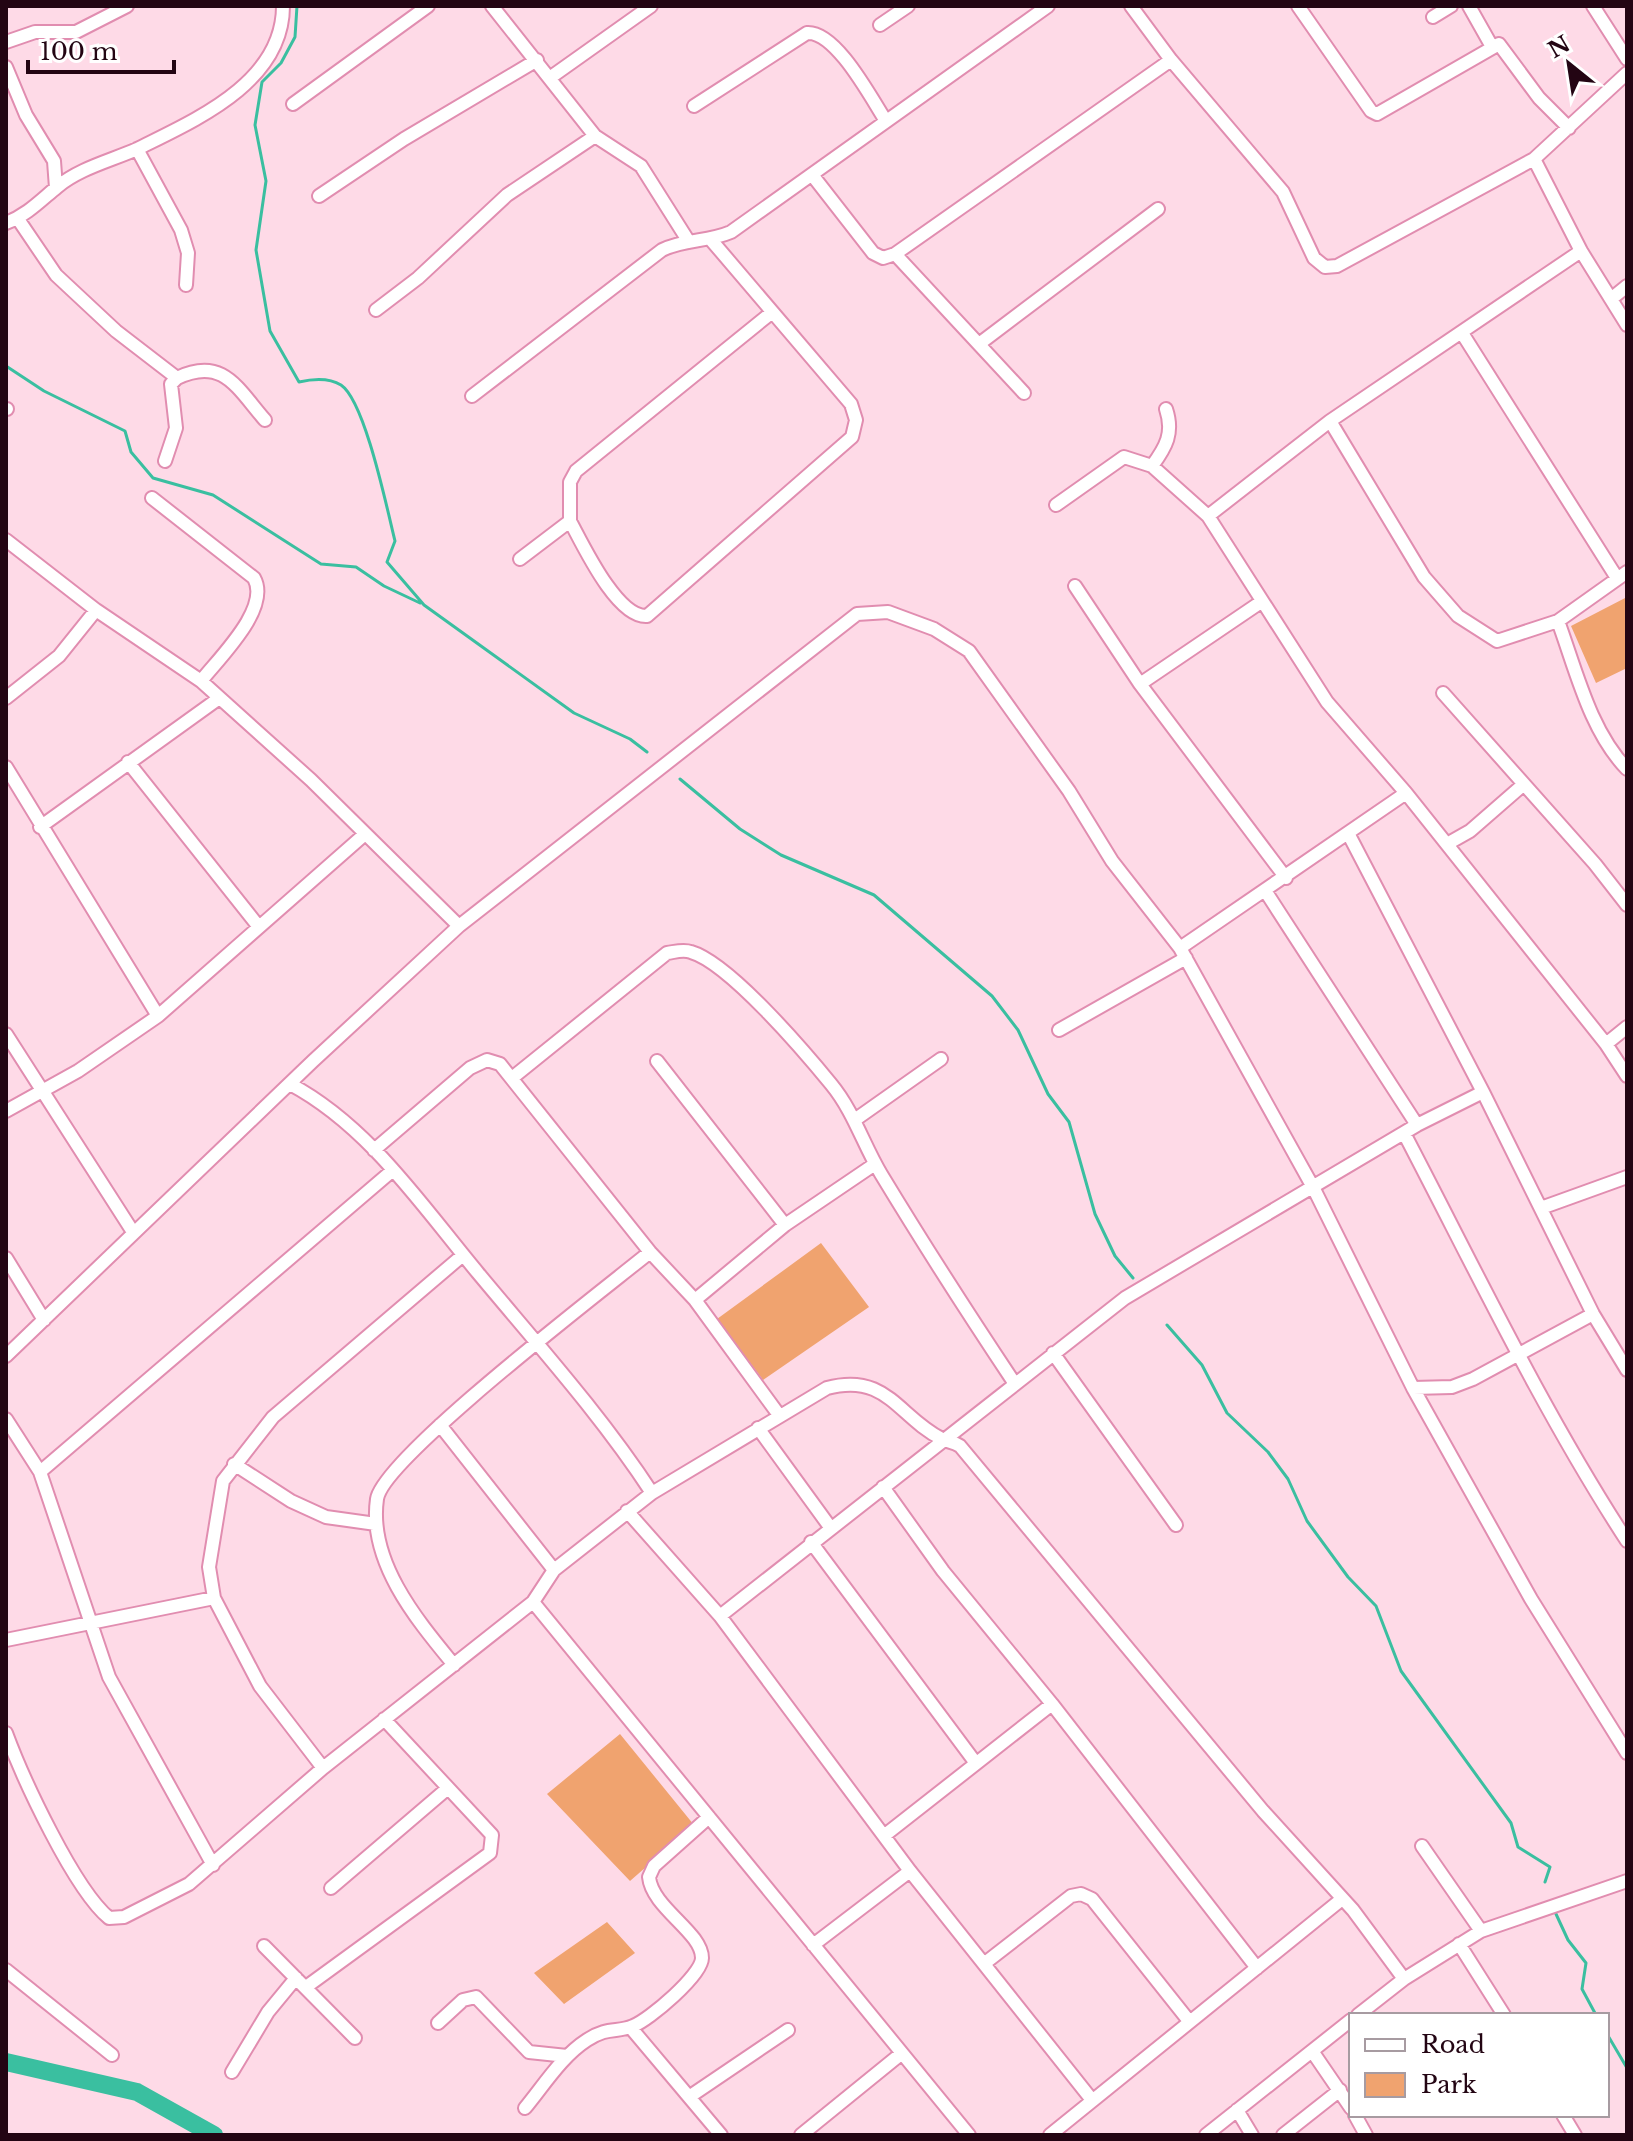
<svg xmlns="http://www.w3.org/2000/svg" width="1633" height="2141" font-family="'Libre Baskerville',serif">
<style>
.green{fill:#f0a36f}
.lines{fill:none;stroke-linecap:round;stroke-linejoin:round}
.stream{stroke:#3abfa0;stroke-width:3}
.river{stroke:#3abfa0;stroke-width:18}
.minor-casing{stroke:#e18db0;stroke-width:16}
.minor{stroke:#fff;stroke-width:12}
</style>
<rect width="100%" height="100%" fill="#fedae7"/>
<!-- green -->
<path class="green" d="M1627,597V668L1596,683L1571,626Z
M821,1243L869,1307L763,1380L717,1319Z
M620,1734L694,1825L630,1881L547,1794Z
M607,1922L635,1953L564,2004L534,1973Z"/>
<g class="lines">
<!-- stream -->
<path class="stream" d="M297,6L295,37L281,63L262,82L255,125L266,181L256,250L270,331L299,382C312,379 328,377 341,385C365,401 387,509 395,541L387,562L424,605L574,713L630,739L647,752
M6,366L44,391L125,431L131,452L153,478L213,495L321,564L356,567L384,586L420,603
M680,779L740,829L781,855L874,895L992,996L1018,1030L1048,1094L1069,1122L1095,1214L1115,1256L1133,1278
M1167,1325L1202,1365L1227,1413L1268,1452L1288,1479L1307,1521L1348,1577L1376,1606L1401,1671L1511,1823L1518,1847L1550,1867L1545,1882
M1556,1914L1568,1940L1586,1963L1582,1989L1596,2015
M1607,2034L1627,2068"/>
<!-- river -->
<path class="river" d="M6,2062L137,2092L214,2135"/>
<defs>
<path id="minor" d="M492,6L595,136L641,166L689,242
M1131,6L1171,60L1283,192L1314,258L1325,267L1337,266L1534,159L1627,73
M1298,6L1371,111L1377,114L1499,44L1539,98L1569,128
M1469,6L1491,45
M1593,6L1627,59
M1433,17L1451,6
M880,25L908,6
M6,42L35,32H76L127,6
M6,67L26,115L54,161L56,188
M551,77L651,6
M293,104L428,6
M694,106L807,33C836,31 871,98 886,121
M137,149C195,120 283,83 283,6
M1534,159L1581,251L1627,325
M813,176L873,253L883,258L895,254L1171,60
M319,196L404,139L537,60
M18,219L56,275L116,331L177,378C223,356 237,388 265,420
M6,223C27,215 40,201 57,187C80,168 110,161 137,149L181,230L188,253L186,285
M895,254L1024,393
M1611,299L1627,286
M376,310L418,278L507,195L595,136
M1462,333L1617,578
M979,344L1158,209
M472,396L662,250C684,239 708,242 731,232L1048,6
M6,409H7
M1330,421L1424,577L1458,616L1497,641L1558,621L1627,572
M165,461L176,428L171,384L177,378
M1152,466C1166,447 1174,433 1166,409
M152,498L254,578C271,608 220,657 201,681
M1056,505L1124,457L1152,466L1208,516L1327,702L1406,793L1606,1044L1627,1076
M1208,516L1330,421L1581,251
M570,521C583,545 617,618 647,616L852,437L856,420L851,404L712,241
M6,540L96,610L201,681L311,780L459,926
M520,559L570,521V482L576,471L771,313
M1075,586L1140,684L1286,878
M1558,621C1576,670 1590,731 1627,769
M1140,684L1261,602
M1443,693L1595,864L1627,905
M6,698L59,656L96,610
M128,762L259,927
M6,767L158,1016
M40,827L218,699
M1349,835L1483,1092L1593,1314L1627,1370
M1447,844L1470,831L1524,784
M1266,892L1417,1125
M1180,948L1406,793
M1059,1030L1186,958
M6,1034L133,1232
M1606,1044L1627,1027
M657,1061L785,1225
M512,1078L667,953C675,952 683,949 691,952C729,963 804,1051 831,1084C854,1112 863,1144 881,1174C924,1245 969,1315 1015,1384
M290,1084C369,1126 422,1206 478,1273C537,1344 601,1415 652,1493
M6,1111L78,1071L158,1016L365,834
M856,1119L941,1059
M1405,1135C1476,1271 1543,1412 1627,1541
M374,1150L470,1068L487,1060L500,1064L650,1252L695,1300L779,1415
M1541,1208L1627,1177
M6,1258L44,1320
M695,1300L785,1225L875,1164
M1053,1353L1176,1525
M6,1356L313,1061L459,926L857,614L888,612L934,629L969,651L1069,791L1112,861L1180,948L1314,1189L1413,1388L1531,1599L1627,1753
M1413,1388L1452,1387L1473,1379L1593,1314
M6,1419L40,1472L109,1677L213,1865
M440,1425L554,1570
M758,1428L830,1527
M234,1464L291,1501L326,1517L376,1524
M40,1472L393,1170
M883,1487L943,1571L1052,1704L1257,1968
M627,1511L720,1616L910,1871L1092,2100
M811,1542L975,1762
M533,1602L969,2135
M720,1616L1125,1298L1417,1125L1483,1092
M6,1640L214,1598
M454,1665C417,1620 368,1562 377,1499C383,1458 606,1288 650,1252
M6,1733C23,1779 74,1889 109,1918L124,1917L189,1884L323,1768L533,1602L554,1570L652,1493L827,1388C887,1372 898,1417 942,1439C948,1442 954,1442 960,1446L1263,1811L1353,1910L1404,1979
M323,1768L260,1686L214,1598L209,1567L223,1481L273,1417L463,1255
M885,1835L1052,1704
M1422,1846L1481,1931
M331,1888L448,1788
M1459,1944L1504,2015
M813,1945L910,1871
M264,1946L355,2038
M985,1963L1071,1896L1081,1894L1092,1899L1189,2021
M6,1970L112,2055
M306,1987L490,1853L492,1835L384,1719
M1358,2015L1404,1979L1481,1931L1627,1881
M438,2023L463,2000L476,1997L529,2052L567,2056
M631,2028L721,2135
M1312,2051L1351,2108
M232,2072L268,2012L296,1978
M689,2097L788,2030
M525,2108C544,2085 562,2056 587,2040C608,2026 617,2033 633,2026C649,2020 702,1975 702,1958C702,1932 652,1908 649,1877L654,1866L709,1817
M1237,2110L1252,2135
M1355,2115L1366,2135
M1563,2115L1575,2135
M801,2135L902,2053
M1050,2135L1342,1899
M1206,2135L1351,2020
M1283,2135L1340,2090"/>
</defs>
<!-- minor casing -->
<use href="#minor" class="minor-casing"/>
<!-- minor -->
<use href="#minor" class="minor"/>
</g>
<!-- border -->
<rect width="1633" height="2141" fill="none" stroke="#230513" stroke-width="16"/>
<!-- legend -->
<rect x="1349" y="2013" width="260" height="104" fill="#ffffff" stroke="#a79ba1" stroke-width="2"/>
<rect x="1365" y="2039" width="40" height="12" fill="#ffffff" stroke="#a79ba1" stroke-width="2"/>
<text x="1421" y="2053" font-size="24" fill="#230513">Road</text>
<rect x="1365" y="2073" width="40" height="24" fill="#f0a36f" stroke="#a79ba1" stroke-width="2"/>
<text x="1421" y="2093" font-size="24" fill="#230513">Park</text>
<!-- north arrow -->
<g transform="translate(1569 64) rotate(330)" stroke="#ffffff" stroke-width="6" paint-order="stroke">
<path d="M0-6L14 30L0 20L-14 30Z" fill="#230513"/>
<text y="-12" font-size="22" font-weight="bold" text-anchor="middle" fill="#230513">N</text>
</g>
<!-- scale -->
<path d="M28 60v12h146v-12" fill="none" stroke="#230513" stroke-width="4"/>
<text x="40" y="60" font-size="24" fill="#230513" stroke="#ffffff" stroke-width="6" paint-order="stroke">100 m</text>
</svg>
